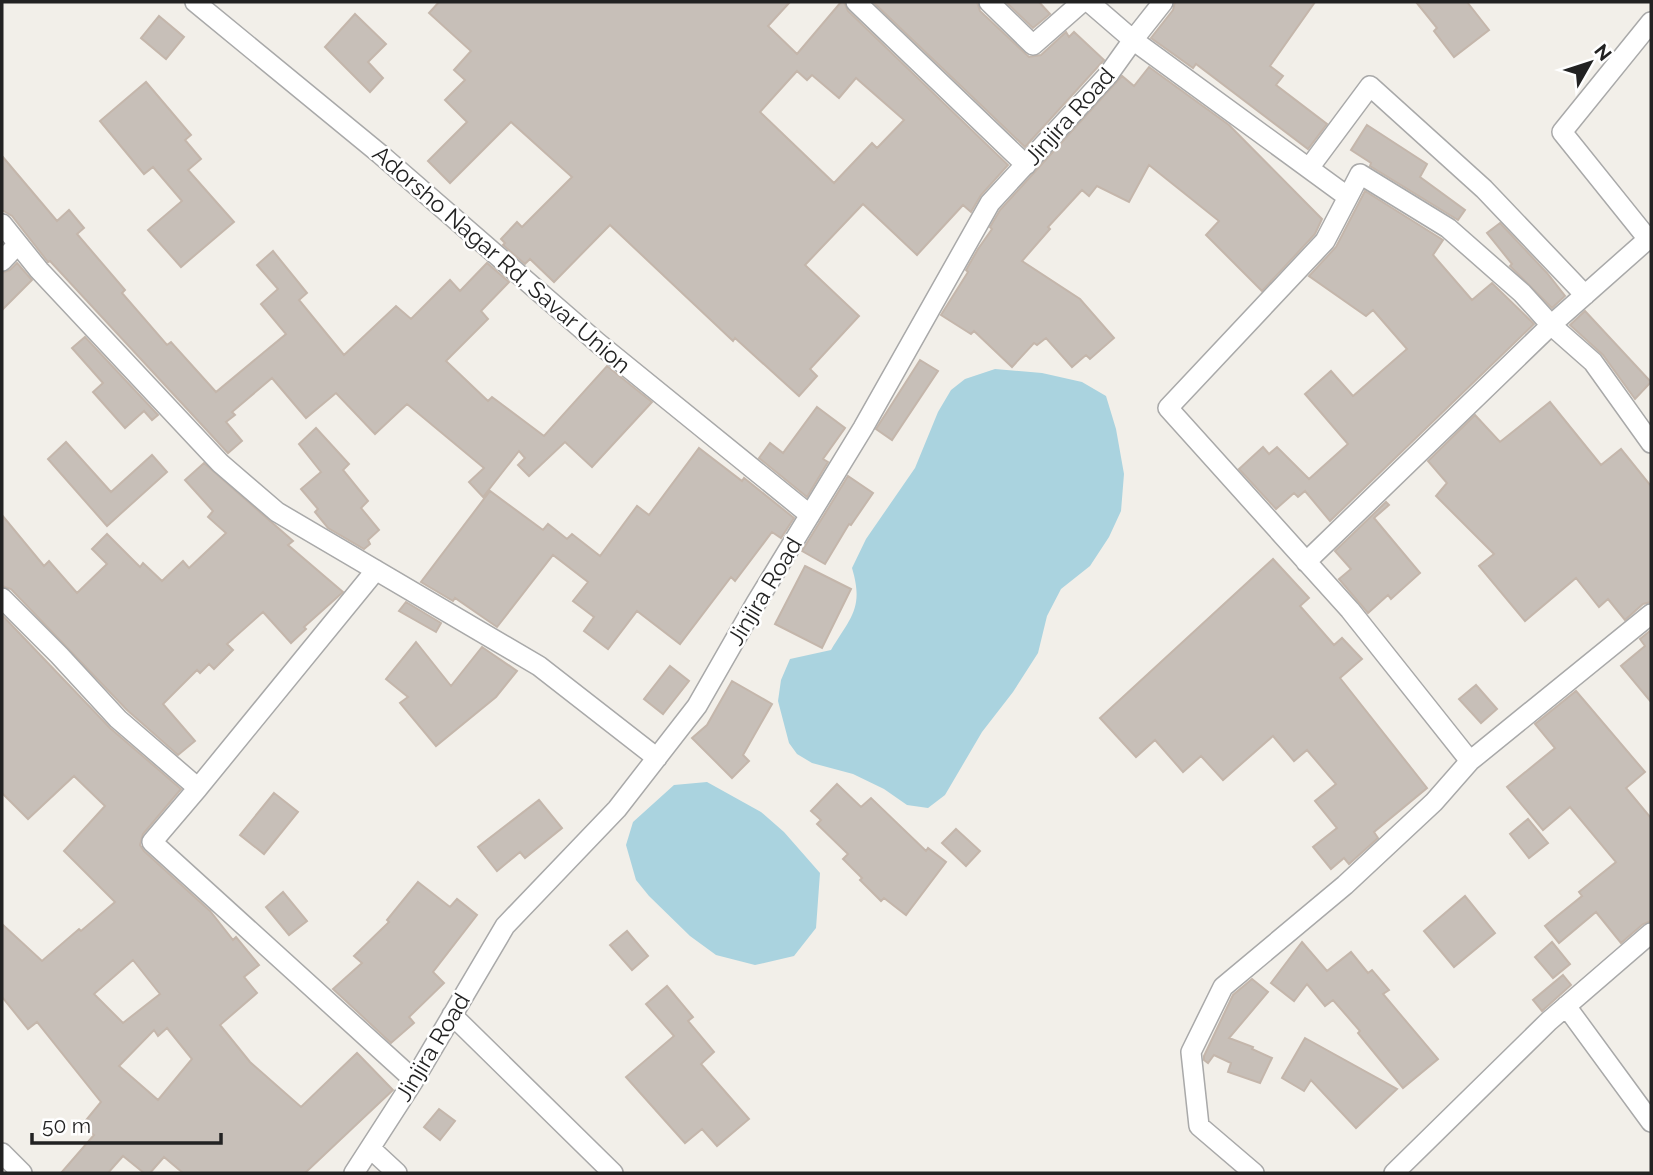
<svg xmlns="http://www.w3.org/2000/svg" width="1653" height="1175" font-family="Raleway,sans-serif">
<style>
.water{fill:#aad3df}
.building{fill:#c7bfb8;stroke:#c4b6ab;stroke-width:2;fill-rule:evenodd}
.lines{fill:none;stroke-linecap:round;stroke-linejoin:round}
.street-casing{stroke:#a9a9a9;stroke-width:22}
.street{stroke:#fff;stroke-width:19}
.labels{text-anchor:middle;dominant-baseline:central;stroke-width:5;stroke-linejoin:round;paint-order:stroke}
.street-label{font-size:23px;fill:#222;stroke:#fff}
</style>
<rect width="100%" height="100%" fill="#f2efe9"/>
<!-- water -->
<path class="water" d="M995,369L1042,373L1082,382L1106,396L1116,429L1124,474L1121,511L1109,537L1090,566L1061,589L1047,616L1038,653L1013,692L982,732L945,795L928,808L907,805L884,789L853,774L812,763L797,754L789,743L778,701L781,680L790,659L831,650C851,617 864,608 852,568L866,539L915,468L938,412L951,390L965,379Z
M707,782L761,812L784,832L820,873L816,928L794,956L755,965L716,955L690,936L649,896L636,880L626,845L633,822L674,785Z"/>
<!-- building -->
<path class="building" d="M439,2H790L768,26L797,54L841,2H844L848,11L1008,165L981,195L971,212L963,205L917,255L863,204L805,265L859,316L810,369L817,376L799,396L735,338L733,341L610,225L554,282L530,259L525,264L503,245L505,243L501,239L517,222L522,227L572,177L511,122L450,183L428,161L467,122L445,100L465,80L454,70L471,51L429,13ZM797,71L807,80L812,75L839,98L856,78L904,120L877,148L872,143L834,183L760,112Z
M873,2H977L980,11L1029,57L1041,55L1066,32L1069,37L1074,32L1104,60L1025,147Z
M1006,2H1039L1050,14L1033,28Z
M1175,2H1315L1270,66L1283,76L1276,85L1327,124L1308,149L1196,64L1193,68L1151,38L1173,10Z
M1416,2H1467L1489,30L1454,57L1434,31L1437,28Z
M355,14L386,44L368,62L383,78L370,92L325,47Z
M159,16L184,37L166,59L141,38Z
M1149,67L1229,125L1322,219L1315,234L1262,291L1206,235L1219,221L1149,165L1129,202L1097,186L1089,196L1082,190L1048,227L1050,229L1022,261L1080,299L1114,338L1090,359L1086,355L1072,367L1046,338L1037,345L1034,343L1012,367L974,331L971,334L941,315L968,272L966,270L978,249L992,229L990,227L1000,210L1122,76L1134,86Z
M146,82L191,135L185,140L201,159L188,170L234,222L181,267L148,230L182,201L153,167L144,174L100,121Z
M1367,125L1427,164L1420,177L1465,210L1458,220L1370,166L1371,163L1351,150Z
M2,156L57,221L69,210L84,228L77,234L125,290L122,293L167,345L171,342L216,392L286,334L261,304L278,289L257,265L273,251L307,293L299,300L344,355L396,306L411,319L450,280L460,291L487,263L509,282L481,311L488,319L446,361L488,401L492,397L544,436L607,366L652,402L592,467L565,442L529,476L518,465L525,458L519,451L483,497L469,482L484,468L407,404L375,434L336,393L306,418L272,378L232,412L235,415L226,422L242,441L228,453L50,261L48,262L12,216L2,210Z
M1365,191L1443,240L1433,255L1472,300L1492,283L1534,324L1330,521L1305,491L1298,497L1294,493L1276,509L1239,469L1263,447L1269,454L1277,447L1309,479L1348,444L1305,394L1331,371L1353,396L1407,349L1373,310L1366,316L1309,276L1336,247Z
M1500,223L1547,273L1565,296L1552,308L1510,266L1512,264L1487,233Z
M17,263L32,280L2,310V273L10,270Z
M1585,311L1651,382L1635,399L1603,355L1570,325Z
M85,337L158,415L152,420L144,411L125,428L93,392L103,383L72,348Z
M920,360L938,371L892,440L876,429Z
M1550,402L1601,465L1621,449L1651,486V602L1643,604L1625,620L1608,599L1599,607L1576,578L1525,621L1479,566L1494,554L1436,496L1447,483L1428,461L1475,415L1500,442Z
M817,407L845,428L823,459L828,462L807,497L759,458L770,443L783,453Z
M316,428L349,464L343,470L368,501L361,508L379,530L368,540L370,544L364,549L328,528L315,512L318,509L301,489L321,472L299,444Z
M66,442L111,492L152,455L167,472L107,526L48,459Z
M699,448L742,481L744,478L794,518L781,538L772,532L735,581L731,577L680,644L637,611L608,649L584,631L594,617L573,601L588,582L553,555L497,627L455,598L453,601L421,582L490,491L543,530L548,524L567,539L572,534L600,556L637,506L649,515Z
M204,463L293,541L288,545L343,592L304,627L306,629L291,643L263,612L227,644L233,650L214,669L209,664L200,673L197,670L163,704L195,741L178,755L127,710L11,589L2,586V515L44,566L49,561L77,593L107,564L92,549L107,534L140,567L143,563L162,581L183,561L189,568L226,533L208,517L213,511L185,480Z
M848,476L873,493L851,525L849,524L825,564L802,551Z
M1386,502L1389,505L1374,518L1420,573L1391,599L1388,595L1368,613L1339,579L1351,569L1335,551Z
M1273,559L1309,598L1300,606L1334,645L1342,638L1362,659L1340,678L1427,788L1374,832L1378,838L1349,864L1344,858L1331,869L1313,847L1337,828L1315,801L1336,784L1307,750L1294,761L1273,736L1223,780L1201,756L1183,772L1155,740L1136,757L1100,718Z
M805,566L851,589L822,648L775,624Z
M406,602L441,623L436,632L399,611Z
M2,615L110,728L181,789L143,834L140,845L144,851L210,911L233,940L236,937L259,965L244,977L257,993L220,1025L250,1062L301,1107L357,1053L393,1090L305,1173H183L164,1157L150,1173H144L123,1156L108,1173H61L94,1135L82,1125L101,1102L37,1022L28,1029L2,997V924L42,961L79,929L81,931L115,902L64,851L105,806L74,776L28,819L2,793ZM133,960L160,994L123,1023L94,994ZM167,1028L192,1059L158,1100L119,1066L154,1030L158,1036Z
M1651,630V702L1621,666L1645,646L1640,639Z
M416,642L451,686L482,647L517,671L496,697L436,746L400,703L408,697L386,679Z
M670,666L689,681L663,714L644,699Z
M732,681L772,704L743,755L749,761L732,778L692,738L707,725Z
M1476,685L1497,709L1481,723L1459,699Z
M1576,691L1645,772L1626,788L1651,818V921L1643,924L1621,943L1596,912L1559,943L1545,926L1582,896L1579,892L1616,862L1570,807L1543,830L1507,787L1555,748L1535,724Z
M837,784L861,807L871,798L926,851L928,848L946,862L906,915L884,898L881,901L860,880L862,878L843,859L848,854L817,824L821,820L811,811Z
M274,793L298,812L264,854L240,835Z
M539,800L562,828L525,858L520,852L497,871L478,847Z
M1528,819L1548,843L1529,858L1510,834Z
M956,829L980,851L966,866L942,843Z
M418,882L450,907L457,899L477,915L433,972L444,983L409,1017L414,1023L391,1043L333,989L362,963L354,956L389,922L387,920Z
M283,892L307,921L289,935L266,907Z
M1465,896L1495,933L1454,967L1424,931Z
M627,931L648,956L632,970L610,945Z
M1302,942L1327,971L1351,952L1368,973L1372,970L1389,990L1383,994L1438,1059L1403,1088L1358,1033L1360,1031L1333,1000L1325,1006L1307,984L1294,1001L1271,983Z
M1552,942L1570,964L1553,978L1535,957Z
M1563,975L1571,985L1542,1011L1533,1000Z
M1252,979L1268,992L1229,1038L1253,1047L1252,1049L1272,1058L1260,1083L1228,1072L1231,1063L1214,1055L1208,1063L1204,1060V1056L1233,995Z
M667,986L693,1017L688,1021L714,1052L701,1064L749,1119L717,1146L702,1129L685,1143L626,1077L674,1036L646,1004Z
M1305,1038L1397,1089L1356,1128L1311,1080L1304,1091L1282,1078Z
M439,1109L455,1121L440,1140L424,1127Z"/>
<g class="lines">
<defs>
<path id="street" d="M195,2L380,154L598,343L810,515
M856,2L1026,165
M989,2L1033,45L1082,2
M1089,2L1133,40L1348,197L1325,241L1168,408L1350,610L1470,761L1434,802L1345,885L1223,987L1191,1052L1199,1126L1254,1173
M1309,168L1370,86L1484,189L1585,295
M1348,197L1360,174L1448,228L1522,293L1551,325L1593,362L1651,443
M2,224L39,270L220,463L277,512L539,666L657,758
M2,261L18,244
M1306,562L1551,325L1648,239L1562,132L1651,22
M2,598L59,655L118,719L198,788L376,570
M1470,761L1651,614
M198,788L152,842L414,1080
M1566,1006L1651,1122
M452,1015L613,1173
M370,1148L397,1173
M2,1153L22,1173
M354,1173L414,1080L505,926L617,809L697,706L756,603L863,428L990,203L1108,75L1133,40L1163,2
M1394,1173L1549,1021L1651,933"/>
</defs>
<!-- street casing -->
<use href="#street" class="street-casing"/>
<!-- street -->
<use href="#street" class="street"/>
</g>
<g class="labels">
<!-- street labels -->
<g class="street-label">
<text transform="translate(1069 116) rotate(-48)">Jinjira Road</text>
<text transform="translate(502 259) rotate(41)">Adorsho Nagar Rd, Savar Union</text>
<text transform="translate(764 591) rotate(-59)">Jinjira Road</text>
<text transform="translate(432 1047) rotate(-59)">Jinjira Road</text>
</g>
</g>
<!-- border -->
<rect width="1653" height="1175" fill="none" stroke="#222222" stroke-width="7"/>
<!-- north arrow -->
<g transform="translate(1590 63) rotate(51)" stroke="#ffffff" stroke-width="5" paint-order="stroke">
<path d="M0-5L12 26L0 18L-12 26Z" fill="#222222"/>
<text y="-10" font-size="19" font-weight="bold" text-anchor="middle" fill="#222222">N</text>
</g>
<!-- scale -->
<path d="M32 1133v10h189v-10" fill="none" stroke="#222222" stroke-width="3.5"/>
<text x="42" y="1133" font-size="21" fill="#222222" stroke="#ffffff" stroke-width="5" paint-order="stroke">50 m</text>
</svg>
